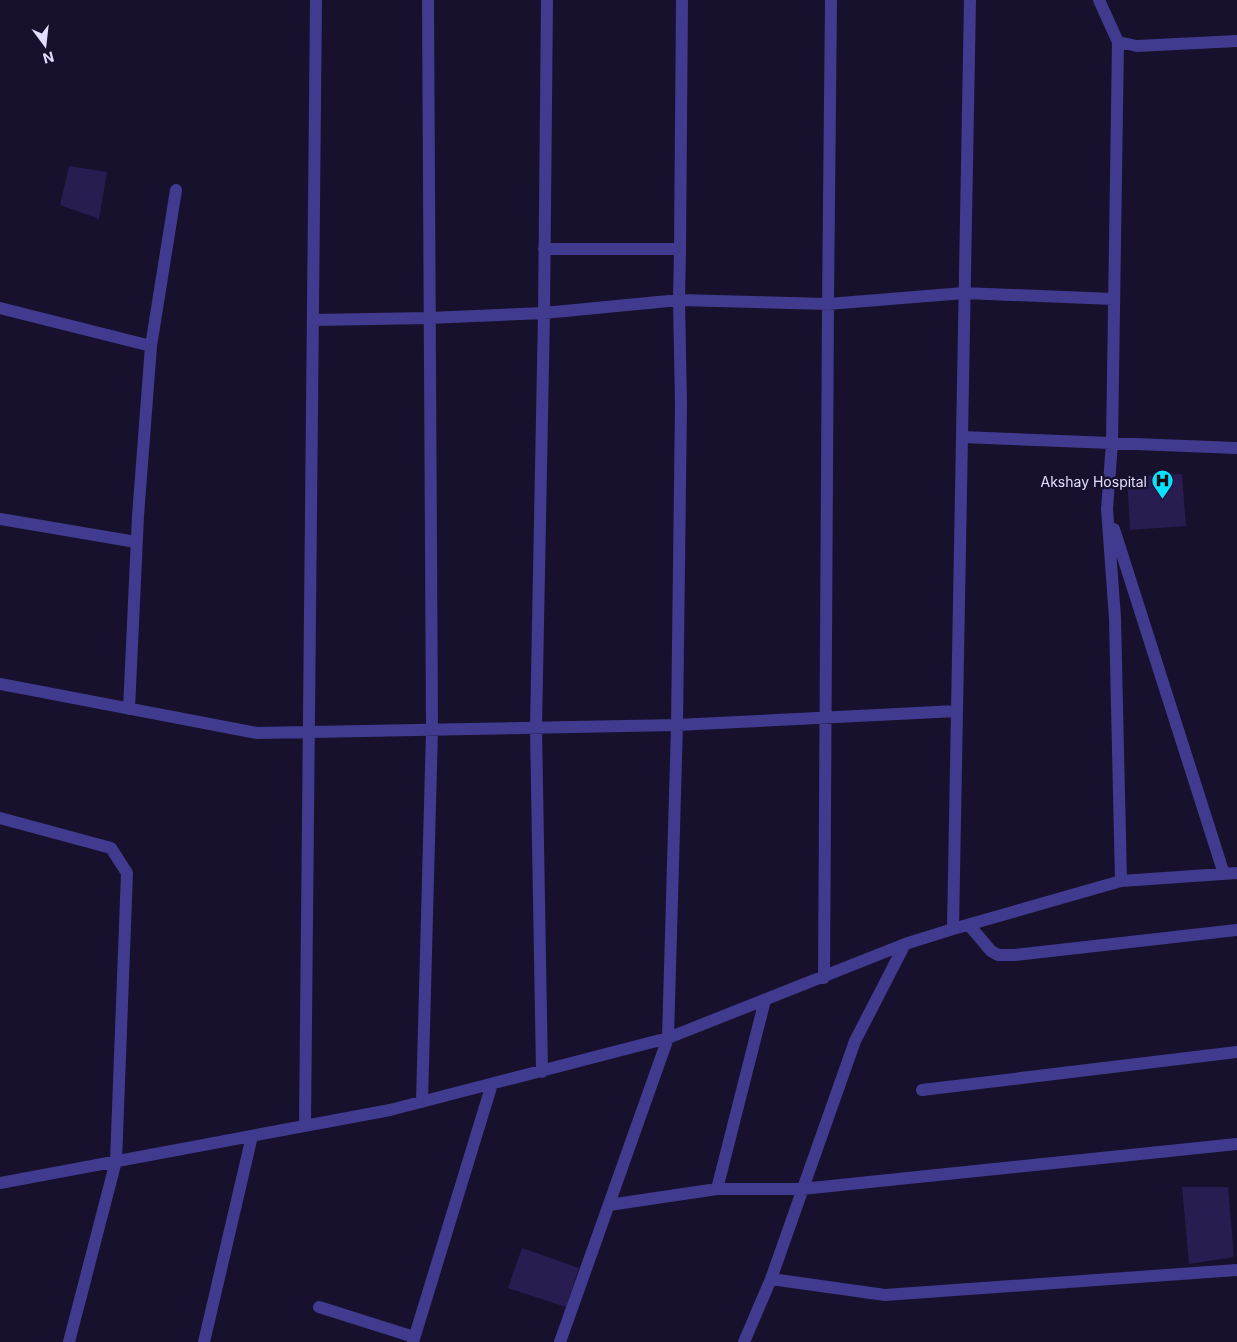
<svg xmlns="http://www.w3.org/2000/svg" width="1237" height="1342" font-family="Inter,sans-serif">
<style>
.building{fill:#281c50}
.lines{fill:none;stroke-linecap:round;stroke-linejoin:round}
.street{stroke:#403b8e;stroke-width:12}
.labels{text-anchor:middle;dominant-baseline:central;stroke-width:5;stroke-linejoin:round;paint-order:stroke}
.poi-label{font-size:14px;fill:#e3deff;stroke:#17112e;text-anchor:end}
</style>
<rect width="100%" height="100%" fill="#17112e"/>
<!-- building -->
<path class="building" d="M69,166L107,172L99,219L60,205Z
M1182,474L1186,526L1130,530L1127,477Z
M1182,1187H1228L1234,1257L1189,1264Z
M522,1248L579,1268L566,1307L508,1288Z"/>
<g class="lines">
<!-- street -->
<path class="street" d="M1099,0L1118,42L1137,46L1237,41
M544,249H680
M0,308L151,346
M313,320L429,318L544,313L679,300L828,304L831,0
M962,437L1237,448
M0,519L136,542
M1114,529L1224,874
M0,684L257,733L677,725L957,711
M129,709L138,516L151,346L176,190
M0,818L111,848L127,873L116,1161L69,1342
M1121,881L1237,873
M969,925L991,951L998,955H1015L1237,930
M953,929L970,0
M824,978L828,304L964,293L1114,299
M542,1072L536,728L544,313L547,0
M922,1090L1237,1052
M422,1102L432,730L428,0
M305,1125L316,0
M0,1183L390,1110L668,1038L905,944L953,929L1121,881L1115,618L1107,509L1112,443L1118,42
M717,1189L765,1000
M609,1205L717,1189H802L1237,1144
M771,1279L885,1295L1237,1270
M319,1307L414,1337
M204,1342L252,1136
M413,1342L492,1084
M560,1342L668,1038L677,725L681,404L679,300L680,249L682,0
M744,1342L771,1279L855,1041L905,944"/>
</g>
<!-- icons -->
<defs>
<symbol id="hospital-pin" viewBox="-11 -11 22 30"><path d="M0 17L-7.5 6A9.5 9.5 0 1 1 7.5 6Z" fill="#0ae0ff" stroke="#17112e"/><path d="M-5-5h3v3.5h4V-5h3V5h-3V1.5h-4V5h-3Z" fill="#111"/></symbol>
</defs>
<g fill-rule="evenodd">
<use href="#hospital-pin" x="1150" y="468" width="25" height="34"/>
</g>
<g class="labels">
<!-- poi labels -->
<g class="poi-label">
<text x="1147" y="481">Akshay Hospital</text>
</g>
</g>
<!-- north arrow -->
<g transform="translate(45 45) rotate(165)" stroke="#17112e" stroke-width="4" paint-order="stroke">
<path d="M0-4L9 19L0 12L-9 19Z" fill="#e3deff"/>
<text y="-8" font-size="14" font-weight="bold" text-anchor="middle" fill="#e3deff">N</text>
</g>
</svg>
